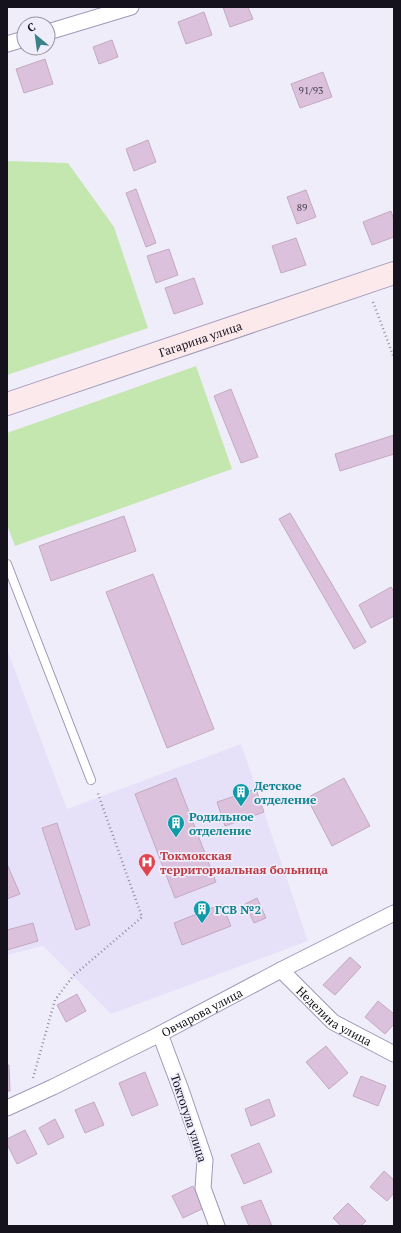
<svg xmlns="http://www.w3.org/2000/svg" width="401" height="1233" font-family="'PT Serif',serif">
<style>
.built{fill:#e6e1f9}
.green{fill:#c4e6af}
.building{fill:#dbc1db;stroke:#c3a9c2}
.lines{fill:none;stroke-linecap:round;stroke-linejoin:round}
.service-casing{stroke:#9f99b8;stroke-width:10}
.minor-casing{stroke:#9f99b8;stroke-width:17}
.secondary-casing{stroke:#9f99b8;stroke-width:24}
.path{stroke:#928f9c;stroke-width:2.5;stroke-dasharray:1 3;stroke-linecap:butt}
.service{stroke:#fff;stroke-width:8}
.minor{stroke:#fff;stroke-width:15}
.secondary{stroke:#fbe9ec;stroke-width:22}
.labels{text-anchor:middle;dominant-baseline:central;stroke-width:3.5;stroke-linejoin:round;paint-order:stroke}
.number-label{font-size:10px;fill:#463e4c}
.street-label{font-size:12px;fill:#15121d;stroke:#f0edfb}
.culture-label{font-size:12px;font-weight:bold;fill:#0d838f;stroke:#f0edfb;text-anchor:start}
.health-label{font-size:12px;font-weight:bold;fill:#be3a42;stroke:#f0edfb;text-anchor:start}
</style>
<rect width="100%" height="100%" fill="#f0edfb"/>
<!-- built -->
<path class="built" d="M7,649L67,809L241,744L308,941L111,1014L43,946L7,955Z"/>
<!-- green -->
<path class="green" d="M7,161L68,163L114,227L148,328L7,375Z
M196,366L232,469L15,546L7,525V433Z"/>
<!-- building -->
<path class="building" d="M223,7H248L253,19L230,27Z
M204,12L212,35L186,44L178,22Z
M112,40L118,57L99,64L93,47Z
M45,59L53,84L24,93L16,69Z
M323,72L332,97L300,108L291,84Z
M148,140L156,162L134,171L126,149Z
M136,189L156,243L146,247L126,193Z
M306,190L316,217L297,224L287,197Z
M391,211L394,220V237L372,245L363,222Z
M296,238L306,265L281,273L272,246Z
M169,249L178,275L156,283L147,256Z
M194,278L203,304L174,314L165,288Z
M231,389L258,457L241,463L214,396Z
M394,435V454L340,471L335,454Z
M290,513L366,642L354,649L279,519Z
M124,516L136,551L51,581L39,546Z
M153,574L214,729L167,748L106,592Z
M391,587L394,592V616L371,628L359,605Z
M176,778L216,882L175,898L135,794Z
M344,778L370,826L332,846L307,798Z
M256,789L264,812L225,826L217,802Z
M57,823L90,925L76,930L42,828Z
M7,864L20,894L7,899Z
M257,898L266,918L254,923L245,904Z
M222,904L231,926L182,945L174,923Z
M33,923L38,941L7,950V930Z
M350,957L361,967L335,995L323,985Z
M77,994L86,1011L66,1022L57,1005Z
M378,1001L394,1014V1024L385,1034L365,1017Z
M326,1046L348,1073L329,1089L306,1062Z
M7,1065H9L10,1091H7Z
M145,1072L158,1105L132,1116L119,1083Z
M361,1076L386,1086L378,1106L353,1096Z
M269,1099L275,1116L251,1126L245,1109Z
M94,1102L104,1125L85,1133L75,1110Z
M55,1119L64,1137L48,1145L39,1128Z
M25,1130L37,1154L17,1164L7,1144V1139Z
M259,1143L272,1172L244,1184L231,1155Z
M384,1171L394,1180V1193L387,1201L370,1187Z
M193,1186L204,1208L183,1218L172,1196Z
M261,1200L272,1226H249L241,1207Z
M348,1203L366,1221L361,1226H341L333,1218Z"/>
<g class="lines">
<defs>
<path id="service" d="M7,564L91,780"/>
<g id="minor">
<path d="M48,32L131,7"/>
<path d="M7,44L24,39"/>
<path id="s1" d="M281,970L333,1022L394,1054"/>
<path d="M160,1034L181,1090L205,1160L203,1188L217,1226"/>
<path id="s2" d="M7,1108L53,1087L160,1034L281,970L394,913"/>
</g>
<g id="secondary">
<path id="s3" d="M7,404L394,273"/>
</g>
</defs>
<!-- service casing -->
<use href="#service" class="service-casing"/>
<!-- minor casing -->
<use href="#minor" class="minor-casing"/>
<!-- secondary casing -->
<use href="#secondary" class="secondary-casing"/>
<!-- path -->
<path class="path" d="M373,302L394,358
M33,1078L55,1000L73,976L142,917L97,791"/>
<!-- service -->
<use href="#service" class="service"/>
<!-- minor -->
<use href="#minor" class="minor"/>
<!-- secondary -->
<use href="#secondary" class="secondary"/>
</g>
<!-- icons -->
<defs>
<symbol id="building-pin" viewBox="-11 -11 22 30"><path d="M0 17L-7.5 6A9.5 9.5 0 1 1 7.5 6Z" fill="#0f9aa8" stroke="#f0edfb"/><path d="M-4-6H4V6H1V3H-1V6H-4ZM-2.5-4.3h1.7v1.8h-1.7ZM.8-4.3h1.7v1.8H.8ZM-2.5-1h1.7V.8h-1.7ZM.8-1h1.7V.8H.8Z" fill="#fff"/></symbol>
<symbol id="hospital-pin" viewBox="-11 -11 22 30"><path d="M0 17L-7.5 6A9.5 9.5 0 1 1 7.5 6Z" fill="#e0444e" stroke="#f0edfb"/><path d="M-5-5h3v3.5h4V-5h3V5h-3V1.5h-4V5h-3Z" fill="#fff"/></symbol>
</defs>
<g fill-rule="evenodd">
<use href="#building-pin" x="231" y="782" width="20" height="27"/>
<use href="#building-pin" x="166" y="813" width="20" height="27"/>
<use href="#hospital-pin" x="137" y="852" width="20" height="27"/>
<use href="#building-pin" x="192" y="899" width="20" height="27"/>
</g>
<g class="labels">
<!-- number labels -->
<g class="number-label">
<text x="311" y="90">91/93</text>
<text x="302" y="207">89</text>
</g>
<!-- street labels -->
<g class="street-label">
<text stroke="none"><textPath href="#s3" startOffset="204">Гагарина улица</textPath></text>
<text stroke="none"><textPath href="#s2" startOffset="217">Овчарова улица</textPath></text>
<text stroke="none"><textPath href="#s1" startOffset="71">Неделина улица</textPath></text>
<text transform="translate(189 1118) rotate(72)">Токтогула улица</text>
</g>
<!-- culture labels -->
<g class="culture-label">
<text x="254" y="785">Детское<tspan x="254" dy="14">отделение</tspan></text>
<text x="189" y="816">Родильное<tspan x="189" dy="14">отделение</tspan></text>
<text x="215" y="909">ГСВ №2</text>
</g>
<!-- health labels -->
<g class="health-label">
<text x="160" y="855">Токмокская<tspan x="160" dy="14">территориальная больница</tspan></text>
</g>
</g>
<!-- border -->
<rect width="401" height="1233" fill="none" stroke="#15121d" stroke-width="16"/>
<!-- north arrow -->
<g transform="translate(36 36) rotate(331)"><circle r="19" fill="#f0edfb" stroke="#9895a2"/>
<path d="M0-3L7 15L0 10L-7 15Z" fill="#3a818a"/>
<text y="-6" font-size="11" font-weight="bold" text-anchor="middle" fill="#15121d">С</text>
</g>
</svg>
